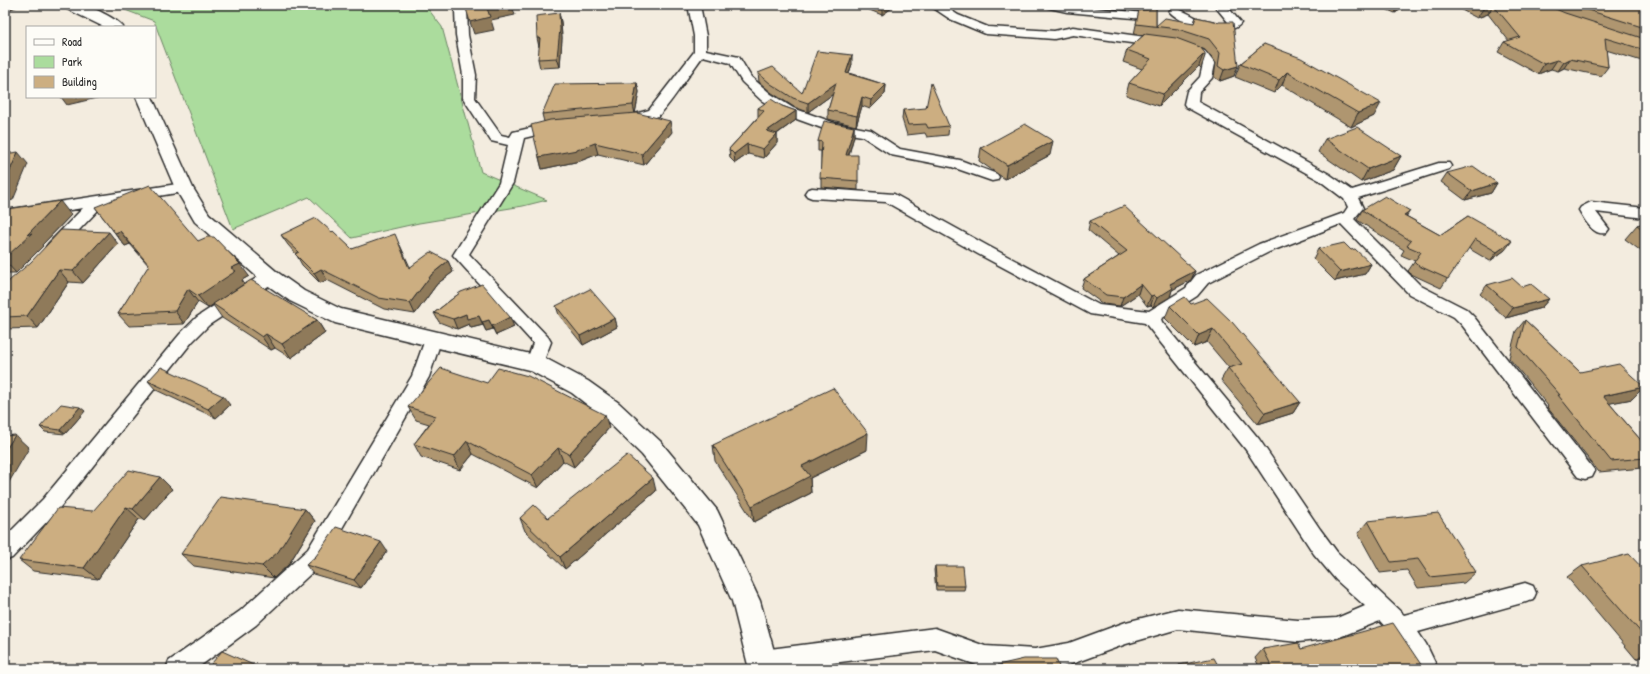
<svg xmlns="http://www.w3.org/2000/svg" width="1650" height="674" font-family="'Patrick Hand',sans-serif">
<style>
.green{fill:#abdc9d;stroke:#6b8464}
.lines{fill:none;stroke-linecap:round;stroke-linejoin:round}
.street-casing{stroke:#2b2b2b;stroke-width:3}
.secondary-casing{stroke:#2b2b2b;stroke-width:3}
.street{fill:#fdfcf7;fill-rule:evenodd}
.secondary{fill:#fdfcf7;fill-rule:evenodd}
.wall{fill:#af966f;stroke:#2b2b2b}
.shaded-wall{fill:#8f7a5a;stroke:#2b2b2b}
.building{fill:#ccae81;stroke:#2b2b2b}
</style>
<rect width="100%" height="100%" fill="#f3ecdf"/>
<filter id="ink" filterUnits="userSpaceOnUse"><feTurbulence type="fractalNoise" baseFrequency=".025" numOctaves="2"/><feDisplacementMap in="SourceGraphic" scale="8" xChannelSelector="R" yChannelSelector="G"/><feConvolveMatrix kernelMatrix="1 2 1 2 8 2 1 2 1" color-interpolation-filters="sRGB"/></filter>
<g filter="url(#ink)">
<!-- green -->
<path class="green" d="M112,5H425L442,27L481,172L547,200L523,206L419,223L352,238L309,197L233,229L154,21Z"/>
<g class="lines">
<defs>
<path id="street" d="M449,5H464L467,8L468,35L476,75L475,98L501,135L510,137L513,132L556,122L561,123L563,126L561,129L524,138L513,183L469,254L548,337L551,342L541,368L535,370L529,368L526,363L533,343L453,255L499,183L508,145L491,141L463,98V75L456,35L455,10Z
M688,5H700L706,36V50L739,57L751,77L771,94L793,108L835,123L871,130L900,149L960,160L997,174L999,177L997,180L992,181L952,167L891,155L862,136L827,130L783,114L761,100L742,82L730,63L703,56C695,66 665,112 658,116C648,121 631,126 621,124L619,121L621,118L649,110L694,52V36Z
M929,5H943L958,15L988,27L1054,31L1073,27L1160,39L1166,43L1160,47L1073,35L1054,39L986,34L950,19Z
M1043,5H1064L1144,13L1150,16L1144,19L1067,12L1045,7Z
M1214,5H1226L1241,23C1229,40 1180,25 1169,11L1175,8C1191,12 1210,31 1228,22Z
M1184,44L1205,51L1215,64L1212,78L1199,92L1198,102L1329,174L1352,190L1439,163H1449L1451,166L1449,169L1358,198L1363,208L1354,219L1421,286L1466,309L1474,317L1595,471L1592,477L1585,479L1578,477L1462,325L1454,317L1409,294L1341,224L1269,252L1208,283L1197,296L1164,317L1161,319L1162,322L1259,439L1320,529L1337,552L1404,615L1525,583L1533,586L1536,593L1533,600L1418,632L1426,644L1438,669H1415L1400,643L1380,621L1337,638L1298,642L1178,629L1126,644L1069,665L1046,669L985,668L935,650L785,669H754L751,661L754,653L762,650L935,628L985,646L1035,649L1069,643L1126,622L1178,609L1298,620L1337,618L1365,606L1336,580L1314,554L1246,450L1145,323L1090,314L978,254L886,202L812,198L807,196L805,193L807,190L812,188L894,194L988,246L1099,305L1149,311L1186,288L1196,275L1259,244L1344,213L1348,207L1344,199L1319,180L1186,107L1184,104L1187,91L1200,77L1203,64L1197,57L1180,51L1178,48Z
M184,183L189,185L191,188L189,191L103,205L59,251L54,252L49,251L46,247L49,243L83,208L5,220V210Z
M1591,202L1645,208V218L1596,212L1609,229L1606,233C1593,236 1585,220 1579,210L1581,207Z
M270,271L276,273L278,277L276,281L209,325L192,342L57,511L12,558L5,560V537L43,499L180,334L197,317L264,273Z
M433,332L439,334L442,338L429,377L322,563L256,625L196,669H166L169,661L240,611L308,549L412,376L427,334Z"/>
<path id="secondary" d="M63,5C69,5 75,4 82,5C91,6 117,19 123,27H104L65,8Z
M136,97H152L193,188L209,214L277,272L304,291L341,309L543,357L588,381L619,403L660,441L717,510L760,601L779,669H749L732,601L698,525L642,455L603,417L572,393L529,370L335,323L290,301L263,282L195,222L175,188Z"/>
</defs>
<!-- street casing -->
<use href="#street" class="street-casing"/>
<!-- secondary casing -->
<use href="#secondary" class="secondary-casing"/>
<!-- street -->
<use href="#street" class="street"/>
<!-- secondary -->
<use href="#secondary" class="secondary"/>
</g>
<!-- wall -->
<path class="wall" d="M857,5H896L882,15Z
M1094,5H1156V26L1194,23L1196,17L1219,22L1234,76L1220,81L1214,77L1216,63L1205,50L1201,48L1205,56L1201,68L1199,66L1159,106L1126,95L1129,83L1142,69L1123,62L1127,50L1144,35L1134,34L1139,11L1093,6Z
M1376,5H1408L1395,13Z
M1452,5H1645V62L1606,50L1608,67L1601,76L1564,68L1558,71L1551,69L1538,74L1498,52L1504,42L1509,41L1488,14L1477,18Z
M559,13L561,22L562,38L560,67L540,68L538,59Z
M1264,44L1374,116L1351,127L1282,85L1274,93L1235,77L1240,64Z
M852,64L849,73L886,85L885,94L870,109L862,106L856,126L828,119V110L833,94L808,112L794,107L772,93L759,82L758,73L802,93Z
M637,83L639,92L635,113L672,132L644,165L598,154L580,161L542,169L539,157L544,122L542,114Z
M782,106L796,111V120L777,134V143L764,158L748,154L735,163L730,158L729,149L758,117V108Z
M903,110L949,126L948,135L927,137L925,133L907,135L902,119Z
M854,127V136L849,155L858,181V190L821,187V151H818V141Z
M1325,139L1401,156L1393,170L1361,182L1318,152Z
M981,148L1050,155L1005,179L979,161Z
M1447,173L1497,183L1491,193L1465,200L1441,182Z
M95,207L198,241L249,276L242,280L244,284L317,320L325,333L291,358L275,348L271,350L222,318L213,305L208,308L198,302L184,324L129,326L118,314L149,266L130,244L125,246Z
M1362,210L1406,216L1440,235L1468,216L1505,250L1490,261L1468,248L1441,288L1411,274L1408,271L1415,261L1401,255L1404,250L1357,220Z
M5,212L71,215L42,245L43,246L16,273H5Z
M1090,221L1195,271L1191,280L1172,290L1170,297L1153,307L1151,305L1147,306L1138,294L1120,306L1103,304L1081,288L1084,279L1119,256L1088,230Z
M1645,223V254L1625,239L1637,225Z
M332,232L352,249L400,245L410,267L448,261L453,272L437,284L415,314L384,309L327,280L320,283L302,265L296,254L288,245L281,235Z
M118,244L83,283L69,282L38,328L5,329V286Z
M1318,249L1351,250L1371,264L1365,274L1335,281L1313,259Z
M1487,285L1522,287L1549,299L1541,308L1506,318L1480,294Z
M461,292L514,327L496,335L493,329L486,331L483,325L471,328L469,324L457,329L439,322L434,313Z
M1191,304L1300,402L1293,413L1258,424L1221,380L1228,368H1229L1207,342L1194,347L1165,318L1170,306Z
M556,306L615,318L617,327L583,345L559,315Z
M1525,320L1580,372L1632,399L1609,403L1645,445V466L1643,468L1599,472L1547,407L1548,406L1509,358L1516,331Z
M148,381L230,405L216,418L156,390Z
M408,407L609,428L574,467L563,461L538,488L473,454L460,470L421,457L414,444L429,424L416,420Z
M85,411L65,434L45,432L40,427Z
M713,445L867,450L810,478L811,493L754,522L715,461Z
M172,489L145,520L139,519L98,579L33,571L19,560L93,511Z
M656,491L565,569L525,531L520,518H548Z
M305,509L315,521L289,564L274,578L194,566L181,554Z
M1368,521L1476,572L1464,583L1418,588L1407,570L1380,573L1358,533Z
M387,551L361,588L313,574L306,565L316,556Z
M935,566L965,586L964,590H936L934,570Z
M1582,566L1645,571V656L1636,659L1567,577Z
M1263,649H1301L1424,669H1260L1255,658Z
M1179,665L1220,669H1176Z"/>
<!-- shaded-wall -->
<path class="shaded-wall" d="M5,5H21L6,11L5,10Z
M500,5H512L515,15L491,20L494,30L474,34L470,22L487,8Z
M883,5H896L882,15V6Z
M1399,5H1408L1395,13Z
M1493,5L1488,14L1477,18L1483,9Z
M559,13L561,22L562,38L560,67L557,58Z
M537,38H540L539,47Z
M852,55V64L846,82V73Z
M1203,55L1199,66L1159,106L1163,94Z
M1570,59L1564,68L1558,71L1564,62Z
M1557,60L1551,69L1538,74L1544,64Z
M1238,66L1234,76L1220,81L1224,70Z
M1287,72L1282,85L1274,93L1279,80Z
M637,83L639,92L635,114L633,105Z
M836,83V92L808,112V103Z
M886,85L885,94L870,109L871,100Z
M61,97H101L67,105Z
M862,97V106L856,126L857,116Z
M1381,103L1374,116L1351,127L1358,113Z
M796,111V120L768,140L767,131Z
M670,121L672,132L644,165L642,154Z
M854,127V136L846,164V155Z
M777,134V143L764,158L763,149Z
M1053,141L1050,155L1005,179L1007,165Z
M595,143L598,154L580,161L542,169L539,157Z
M747,144L748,154L735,163L734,154Z
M18,152L28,164L13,200L5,202V182Z
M1401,156L1393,170L1361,182L1368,169Z
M1497,183L1491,193L1465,200L1472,191Z
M60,201L71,215L42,245L43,246L16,273L5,261V258L27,235Z
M1410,211L1404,220V215Z
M120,231L130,244L125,246L115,233Z
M109,232L118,244L83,283L73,271Z
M1512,241L1505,250L1490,261L1497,252Z
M448,261L453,272L437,284L415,314L410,303L432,274Z
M240,264L249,276L242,280L244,284L208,308L198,296L231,268Z
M1371,264L1365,274L1335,281L1340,272Z
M321,269L327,280L320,283L314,273Z
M59,270L69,282L38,328L27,316Z
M1195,271L1191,280L1172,290L1170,297L1153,307L1157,298L1170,284Z
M1141,284L1138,294L1120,306L1123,297Z
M188,289L198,302L184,324L175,311Z
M1154,295L1151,305L1147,306L1151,296Z
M1549,299L1541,308L1506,318L1513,308Z
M466,314L479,316L483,325L471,328L469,324L457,329L453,319Z
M510,317L514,327L496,335L492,326Z
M615,318L617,327L583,345L580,336Z
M317,320L325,333L291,358L282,344Z
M489,320L493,329L486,331L482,322Z
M1213,329L1207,342L1194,347L1199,335Z
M266,334L275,348L271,350L262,337Z
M1644,387L1632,399L1591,407L1603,396Z
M223,396L230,405L216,418L208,409Z
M1300,402L1293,413L1258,424L1265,413Z
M80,407L85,411L65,434L60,430Z
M605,415L609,428L574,467L569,454Z
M868,433L867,450L810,478L811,493L754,522L752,506L802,466Z
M15,435L29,448L5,489V451Z
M467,441L473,454L460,470L454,457Z
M558,448L563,461L538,488L532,475Z
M160,477L172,489L145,520L133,509Z
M653,478L656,491L565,569L560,557Z
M126,507L139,519L98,579L84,568Z
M305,509L315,521L289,564L274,578L262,566Z
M381,542L387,551L361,588L354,580Z
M1645,653V656L1636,659Z"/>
<!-- building -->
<path class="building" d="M465,5H500L487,8L490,17L470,22Z
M1154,5H1156V26L1165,18L1194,23L1196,17L1219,22H1233L1238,66L1224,70L1218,66L1220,53L1209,39L1178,29L1136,24L1139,10H1147L1154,7Z
M1475,5H1493L1483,9Z
M1493,5H1546L1565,13L1645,39V50L1605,38L1608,67L1570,59L1564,62L1557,60L1544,64L1504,42L1520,37Z
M1572,5H1645V28L1575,6Z
M559,13L560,29L557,58L538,59L540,38H537L536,16Z
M1145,34L1176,38L1200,47L1205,53V56L1203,55L1163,94L1129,83L1151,59L1127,50Z
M1264,44L1301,58L1381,103L1358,113L1287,72L1279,80L1240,64Z
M817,51L852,55L846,73L886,85L871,100L862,97L857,116L828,110L836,83L808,103L793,98L771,84L758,73L773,67L802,93Z
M637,83L633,105L542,114L555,84Z
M931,83L949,126L928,128L926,124L908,125L903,110L926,108Z
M771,99L782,106L796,111L767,131L777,134L763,149L747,144L734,154L729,149L764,111L758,108Z
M637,113L670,121L642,154L595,143L577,150L539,157L531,125L550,120Z
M824,121L854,127L846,155H858V181L820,178L822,142L818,141Z
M1025,124L1053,141L1007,165L981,148Z
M1357,127L1401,156L1368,169L1325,139Z
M18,152L5,182V154Z
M1473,166L1497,183L1472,191L1447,173Z
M150,185L198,241L207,237H214L240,264L231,268L236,271L198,296L188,289L175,311L118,314L149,265L120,231L115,233L95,207Z
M1385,196L1410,211L1404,215L1440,235L1468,216L1512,241L1497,252L1475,239L1448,279L1417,265L1414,262L1421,252L1407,246L1411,241L1362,210Z
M60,201L27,235L32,233L5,258V212L8,209Z
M1124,206L1195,271L1170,284L1173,288L1157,298L1154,295L1151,296L1141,284L1123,297L1106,295L1084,279L1127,251L1090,221Z
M316,218L332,232L333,231L352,249L395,234L409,268L431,252L448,261L432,274L410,303L379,298L321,269L314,273L295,254L299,252L281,235Z
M1645,223V231L1637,225Z
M61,230L109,232L73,271L59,270L27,316L5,317V286L10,280L31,262Z
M1344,243L1351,250L1355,249L1371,264L1340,272L1318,249Z
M1512,278L1522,287L1531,284L1549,299L1513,308L1487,285Z
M251,280L317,320L282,344L266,334L262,337L213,304Z
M482,284L510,317L492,326L489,320L482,322L479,316L467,319L466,314L453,319L434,313L461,292Z
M590,289L615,318L580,336L556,306Z
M1185,297L1191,304L1207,298L1232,322L1300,402L1265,413L1228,368L1242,364L1213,329L1199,335L1170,306Z
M1525,320L1580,372L1619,364L1644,387L1603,396L1645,445V458L1611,461L1558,395H1560L1518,347Z
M161,367L223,396L208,409L148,381Z
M441,368L487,383L498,368L528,376L605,415L569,454L558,448L532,475L467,441L454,457L414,444L436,416L408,407Z
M833,388L868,433L802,466L810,476L752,506L713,445Z
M61,404L80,407L60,430L40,427Z
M15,435L5,451V436Z
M627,455L653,478L560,557L520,518L534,505L548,518Z
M129,470L160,477L133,509L126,507L84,568L19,560L58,508L93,511Z
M221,497L305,509L278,552L262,566L181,554Z
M1438,513L1476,572L1430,577L1418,559L1391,562L1368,521Z
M336,527L381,542L354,580L306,565L316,556Z
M1629,554L1645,571V637L1582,566Z
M935,566H963L965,586H937Z
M1393,623L1424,669H1273L1263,649L1298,643L1301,649Z
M222,651L260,668L259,669H207Z
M1214,658L1220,669H1181L1179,665Z
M1024,659H1056L1060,669H999L998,665Z"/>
</g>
<!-- margin -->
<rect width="1650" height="674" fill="none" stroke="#fdfcf7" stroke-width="20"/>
<rect x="10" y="10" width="1630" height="654" fill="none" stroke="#2b2b2b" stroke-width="1.5" filter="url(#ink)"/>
<!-- legend -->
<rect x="26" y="26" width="130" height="72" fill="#fdfcf7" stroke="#a9a8a5"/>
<rect x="34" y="39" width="20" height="6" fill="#fdfcf7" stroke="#a9a8a5"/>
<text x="62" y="46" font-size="12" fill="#2b2b2b">Road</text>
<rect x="34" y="56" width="20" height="12" fill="#abdc9d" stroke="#a9a8a5"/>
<text x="62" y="66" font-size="12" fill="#2b2b2b">Park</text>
<rect x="34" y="76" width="20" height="12" fill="#ccae81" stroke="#a9a8a5"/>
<text x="62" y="86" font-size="12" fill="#2b2b2b">Building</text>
</svg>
